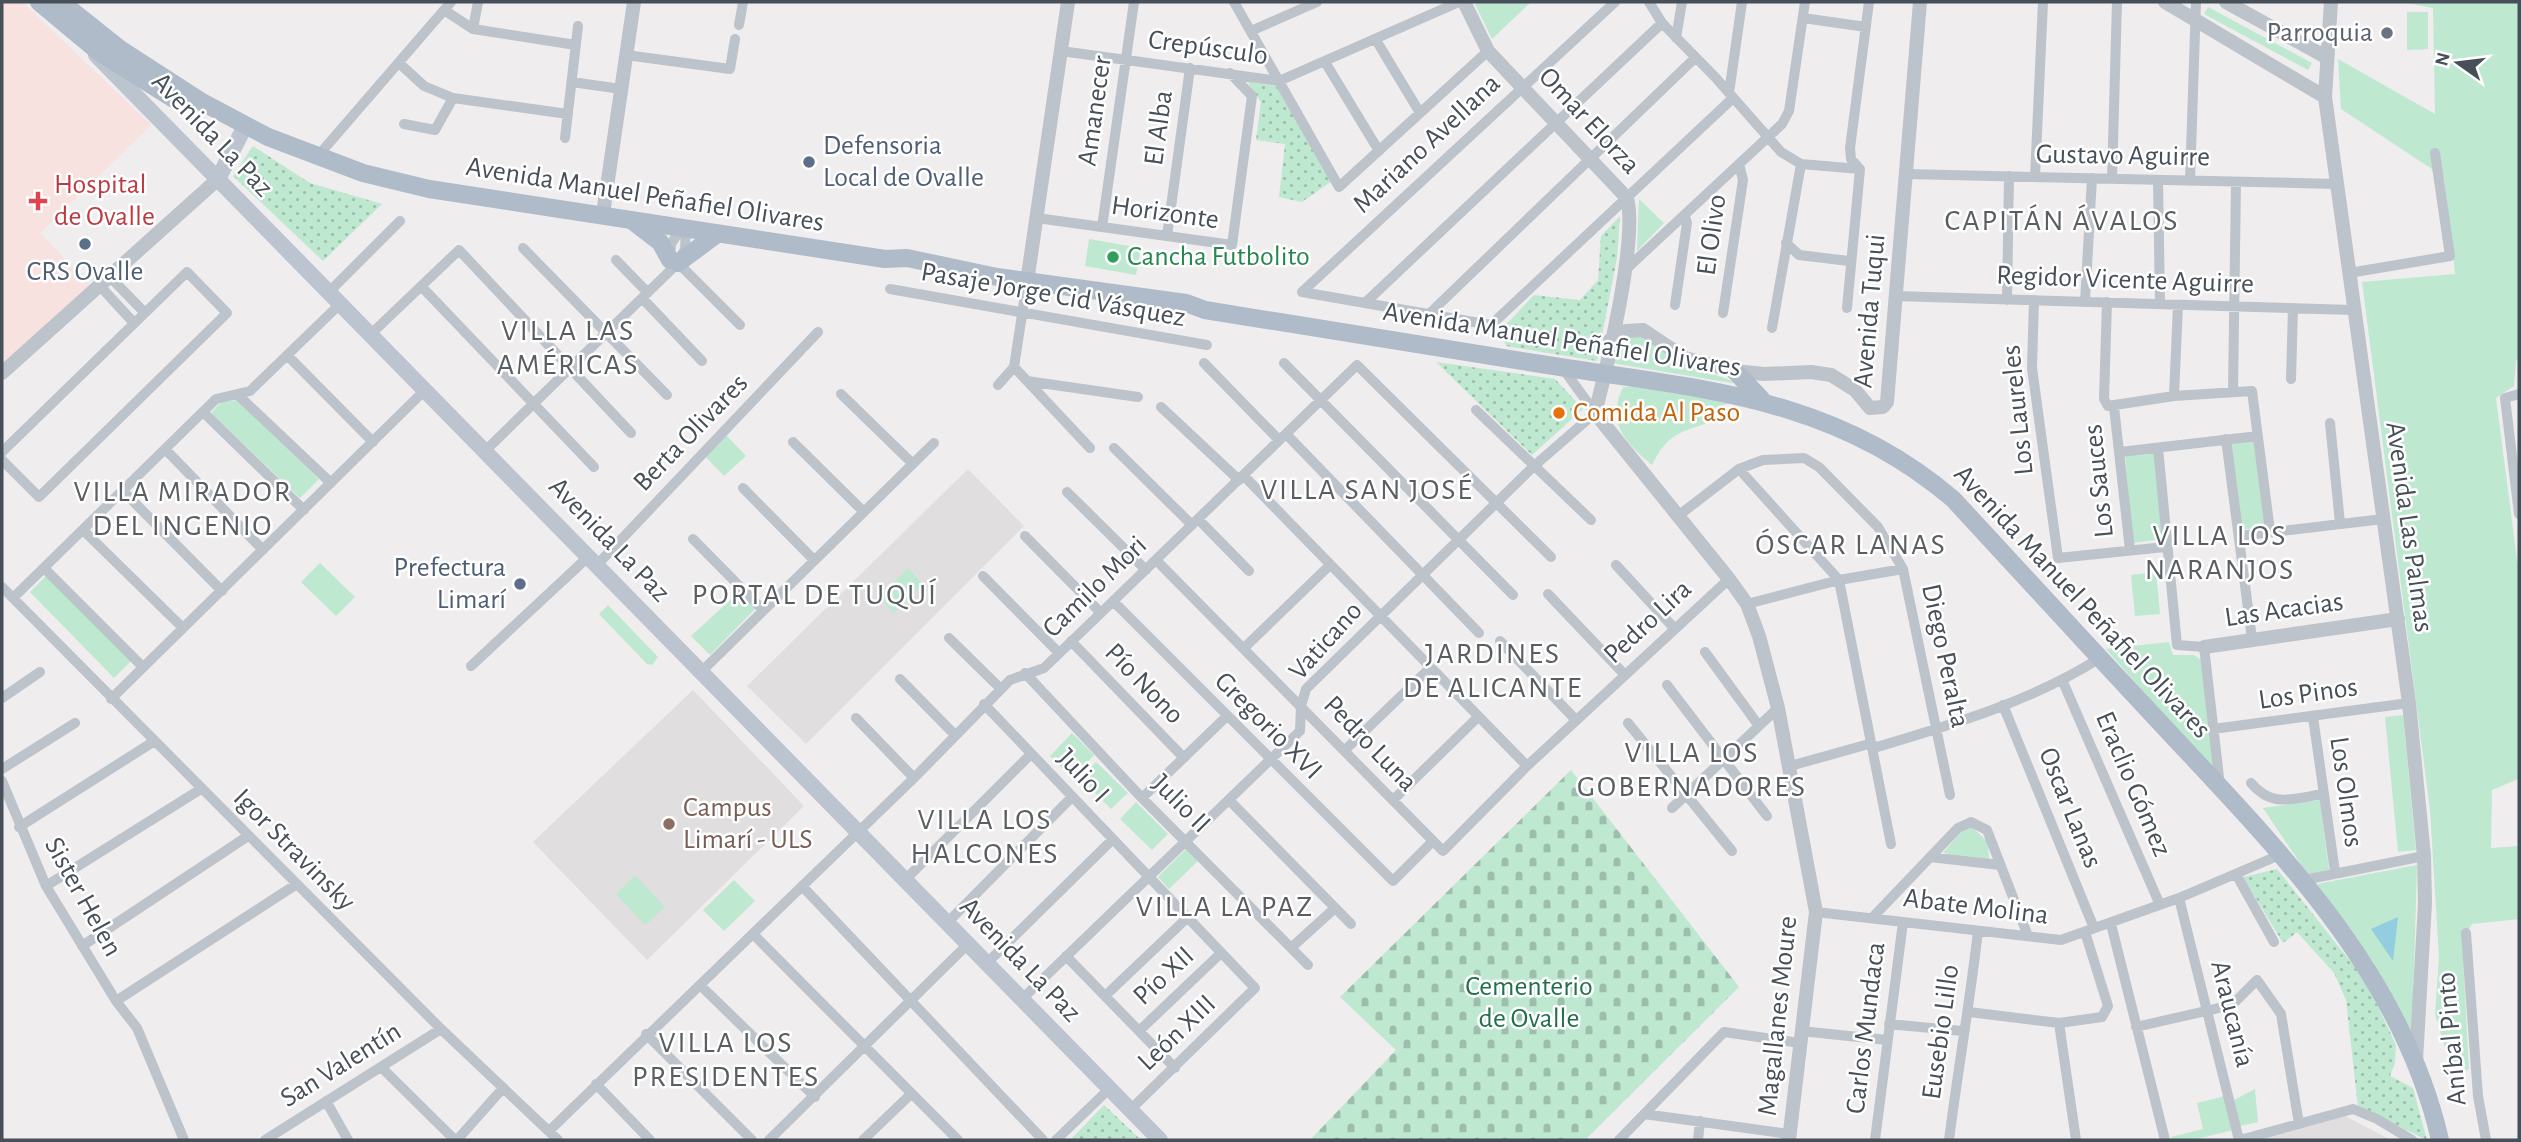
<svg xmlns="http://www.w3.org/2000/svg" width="2521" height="1142" font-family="'Alegreya Sans',sans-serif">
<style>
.education{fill:#e0dede}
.medical{fill:#f7e2df}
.grass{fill:#bfe8d1}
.cemetery{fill:url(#cemetery-stones)}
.park{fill:url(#park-dots)}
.water{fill:#92cde0}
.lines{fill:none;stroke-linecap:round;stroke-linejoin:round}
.minor{stroke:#bdc3ca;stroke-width:10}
.tertiary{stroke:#bdc3ca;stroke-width:14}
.secondary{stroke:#bcc4cf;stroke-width:16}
.primary{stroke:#afbbc9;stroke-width:18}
.worship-dot{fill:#6b7280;stroke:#fff;stroke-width:2.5}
.service-dot{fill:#5c6f8a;stroke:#fff;stroke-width:2.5}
.health-dot{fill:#e0444e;stroke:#fff;stroke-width:2.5}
.leisure-dot{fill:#2e9e5b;stroke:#fff;stroke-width:2.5}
.food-dot{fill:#e8710a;stroke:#fff;stroke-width:2.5}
.education-dot{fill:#8d6e63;stroke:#fff;stroke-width:2.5}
.labels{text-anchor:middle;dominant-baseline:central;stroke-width:5;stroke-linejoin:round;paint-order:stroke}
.worship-label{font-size:28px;fill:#5b616d;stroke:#fff;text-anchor:end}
.street-label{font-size:28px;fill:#474f58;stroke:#fff}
.service-label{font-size:28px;fill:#4e5e75;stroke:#fff;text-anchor:start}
.health-label{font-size:28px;fill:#be3a42;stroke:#fff;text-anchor:start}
.leisure-label{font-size:28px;fill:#27864d;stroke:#fff;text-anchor:start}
.food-label{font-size:28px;fill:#c56008;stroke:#fff;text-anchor:start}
.education-label{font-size:28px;fill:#785e54;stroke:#fff;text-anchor:start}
.park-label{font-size:28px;fill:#21704b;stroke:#fff}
.neighbourhood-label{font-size:30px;letter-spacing:2px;fill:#5a5d61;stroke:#fff}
</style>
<defs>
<pattern id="cemetery-stones" width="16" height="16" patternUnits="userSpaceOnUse" patternTransform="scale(1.75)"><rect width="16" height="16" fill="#bfe8d1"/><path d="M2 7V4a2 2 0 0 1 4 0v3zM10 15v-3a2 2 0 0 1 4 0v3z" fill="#9dbeac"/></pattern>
<pattern id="park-dots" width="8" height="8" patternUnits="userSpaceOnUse" patternTransform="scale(1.75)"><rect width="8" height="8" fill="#bfe8d1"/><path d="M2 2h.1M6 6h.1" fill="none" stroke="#9dbeac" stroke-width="1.8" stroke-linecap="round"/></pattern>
</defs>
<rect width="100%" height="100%" fill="#efeded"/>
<!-- education -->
<path class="education" d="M968,469L1024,526L806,744L747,686Z
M693,690L804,806L647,960L533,842Z
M2345,1116L2391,1140H2255Z"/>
<!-- medical -->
<path class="medical" d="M2,2H22L151,125L40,233L91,286L2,364Z"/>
<!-- grass -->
<path class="grass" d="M1474,2H1531L1492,39Z
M2403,2H2519V359L2516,360L2514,386L2496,398L2519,575V751L2518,779L2492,790L2491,848L2519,846V919L2472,924L2462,941L2469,1069L2458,1075L2445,1048L2435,1014L2439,958L2430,810L2362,282L2455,274L2444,177L2341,109L2338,59L2435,114L2433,8Z
M2208,7L2312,63L2308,70L2204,14Z
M2407,12H2428V49L2407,50Z
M1639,199L1664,223L1637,251Z
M1089,239L1141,248L1136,275L1085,266Z
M1630,335L1646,337L1689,366L1744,385L1612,363L1617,343Z
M1623,387H1655L1735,401L1713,409L1705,424C1676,433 1666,437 1652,465C1625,442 1606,423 1623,387Z
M237,400L319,479L300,498L211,413L221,402Z
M726,435L746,456L724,476L704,455Z
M2256,440L2267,526L2241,530L2229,443Z
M2155,450L2163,539L2133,543L2125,454Z
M320,563L355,597L336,616L301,582Z
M908,568L923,584L894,613L879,597Z
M2156,572L2160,614L2135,616L2131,575Z
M47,575L131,661L114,678L30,592Z
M739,592L756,608L710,655L691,636Z
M608,605L658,657L652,665L647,664L599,614Z
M2169,642L2173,655H2194L2201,660L2214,772L2106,649Z
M2403,715L2416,850L2398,852L2385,717Z
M1072,733L1094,755L1072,778L1050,756Z
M1096,762L1128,793L1111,809L1080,778Z
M2320,800L2329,870L2308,875L2263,808Z
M1136,802L1168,834L1152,850L1120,819Z
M1972,827L1988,842L1989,859L1943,853L1961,832Z
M1186,849L1198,861L1169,889L1158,877Z
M2417,865L2412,1040L2373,963L2317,884Z
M635,875L665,907L645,925L616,894Z
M734,880L755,901L724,931L703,910Z
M2255,1089L2258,1122L2240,1126L2234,1100Z
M2225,1096L2233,1130L2193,1140H2172L2171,1137L2203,1129L2197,1103Z"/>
<!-- cemetery -->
<path class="cemetery" d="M1571,770L1739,987L1585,1140H1310L1396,1050L1340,997Z"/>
<!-- park -->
<path class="park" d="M1247,81L1281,87L1332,181L1302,202L1279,197L1285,144L1256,140L1261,102Z
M253,146L310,183L382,204L323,261L233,176Z
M1620,216L1617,258L1597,361L1506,346L1500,331L1534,295L1580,300L1598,280L1601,236Z
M1436,362L1555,379L1583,409L1532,455Z
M2277,869L2366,981L2396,1045L2395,1063L2390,1076L2413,1088L2427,1140L2358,1107L2346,1000L2334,973L2297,932L2283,943L2243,877Z
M1104,1105L1139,1138L1070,1140Z"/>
<!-- water -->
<path class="water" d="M2398,917L2393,961L2371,929Z"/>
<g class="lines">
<!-- minor -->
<path class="minor" d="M1234,2L1339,187L1488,51
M1649,2L1662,23L1715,77L1781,152L1801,164L1860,169
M444,10L473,29L576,45
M1803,18L1866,27
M739,25L743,2
M473,29L478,2
M1251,31L1317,2
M1676,38L1682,2
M1376,40L1420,113
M1061,51L1279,81L1459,2
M626,55L730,69L735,39
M1325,62L1379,151
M399,63L424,86L453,98L568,114
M572,82L621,89
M1729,93L1742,2
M404,124L435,130L453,98
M565,138L578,26
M317,157L451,2
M1907,174L2337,184
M2035,177L2043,2
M2112,179L2117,2
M2158,180L2160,304
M2190,181L2196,2
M1037,218L1232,245L1252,96L1230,73
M1102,227L1134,2
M1167,236L1190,68
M1786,243L1799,255L1849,261
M523,248L667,395
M670,257L671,244L681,228
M616,260L647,292
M678,263L740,325
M1623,272L1782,124L1789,111L1805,2
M2349,273L2450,256L2435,153
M110,277L145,313
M100,286L134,323
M421,286L594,467
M890,289L1207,345
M329,292L400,221
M1302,292L1491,325L1733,98
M1302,292L1615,2
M1895,296L2353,310
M642,298L702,361
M2007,300L2009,176
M2034,300L2032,368L2058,558L2165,547
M1366,302L1662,23
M2085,302L2092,178
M2107,302L2104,399L2108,406L2174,396L2252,391L2270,531
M1675,305L1687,223L1685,216
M1847,308L1860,169L1851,159L1850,148L1869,2
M1430,313L1695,58
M1723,313L1743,180L1739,164
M1772,328L1801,164
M371,334L459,250L631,433
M287,355L373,442
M1204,363L1278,439
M1284,363L1513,595
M1014,367L1090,448
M2291,379L2293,308
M1027,381L1138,397
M998,385L1014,367L1027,282
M2233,392L2236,182
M841,394L913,464
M2519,394L2505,398L2519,514
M238,395L331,483
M2174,396L2178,305
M1161,407L1239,480
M2114,407L2130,550
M1476,410L1591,520
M203,412L304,510
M2330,423L2340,523
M1287,435L1479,633
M2226,439L2252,639
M793,442L864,512
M1114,448L1192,525
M2158,448L2177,645L2204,647L2220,786
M165,449L263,550
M485,451L678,263L685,249L686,229
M2,452L187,272L227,313L39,497L2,460
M2120,452L2258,436
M1739,469L1839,580L1891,844
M1244,476L1527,766
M743,488L814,560
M123,491L222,591
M1067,492L1146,570
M1678,516L1739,469L1763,460L1804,458L1819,467L1878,527L1903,569L1950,795
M1199,520L1249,571
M83,530L183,628
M1025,536L1101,613
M2239,536L2383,519
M693,539L763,610
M1156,560L1443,851L1527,766L1729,579
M597,565L818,332
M1616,565L1674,628
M44,568L143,667
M983,576L1059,653
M2,587L441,1029L558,1140
M1548,594L1625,675
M13,598L216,399L250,391L340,304
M1113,601L1393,881L1432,842
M1747,604L1839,580L1903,569
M949,638L1001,689
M1071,641L1184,758
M1500,641L1576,720
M1244,648L1330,565
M1705,652L1759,726
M471,666L588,557
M701,672L934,443
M1025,673L1142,798L1308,965
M900,679L955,735
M2063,682L2160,905
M1667,685L1767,816
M2,698L40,672
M111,699L425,390
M984,704L1255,988L1130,1110
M2003,705L2094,928
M2313,717L2335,872
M856,718L914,778
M1628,723L1732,851
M2213,729L2409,703
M1345,750L1430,668
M1790,766L1869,744L1877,747C1954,724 2032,701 2100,658
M2,769L75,723
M2,781L46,886L116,1001L137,1028L184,1140
M2251,783C2273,809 2293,798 2324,794
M1142,798L1226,717
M1229,800L1351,924
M1393,800L1478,717
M1672,808L1778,708
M19,827L153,742
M1930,857L2000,865
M2236,874L2274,942
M905,880L1031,754
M2304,880L2424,856
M46,886L201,789
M802,886L1043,1140
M2179,898L2239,1140
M1816,912L2061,940L2179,898L2282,854
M1872,918L1958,828L1971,822L1987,830L2028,936
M947,923L1072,797
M2111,924L2165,1140
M2466,933L2478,1096L2486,1140
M753,934L958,1140
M82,946L248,836
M1292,947L1335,908
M1066,956L1175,1068
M987,963L1112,840
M700,985L815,1097
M1105,996L1187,918
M1022,999L1300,731L1301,706L1306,689L1534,466L1595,413L1562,367
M116,1001L297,884
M1969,1012L2059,1023L2102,1017L2108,1006L2085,932
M2059,1023L2076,1140
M1889,1024L1962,1031
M2136,1027L2232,1005L2257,980L2281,1014L2299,1124
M1139,1031L1221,953
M1801,1031L1887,1040
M646,1034L752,1140
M381,1067L455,1140
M596,1084L650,1140
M326,1101L348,1140
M1644,1114L1789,1134
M549,1131L914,778L1010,680L1044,668L1357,365L1551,557
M265,1140L441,1029
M457,1140L503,1088
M769,1140L968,944
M863,1140L911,1094
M1056,1140L1109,1089
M1619,1140L1724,1032L1800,1043
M1698,1140L1700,1121
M1875,1140L1903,922
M1949,1140C1958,1070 1970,1001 1978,931
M2240,1140L2353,1109L2377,1119L2412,1140"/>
<!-- tertiary -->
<path class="tertiary" d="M1464,2L1488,51L1627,198C1638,239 1607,367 1595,413L1729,579L1747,604L1759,636L1778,708L1816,912L1789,1140
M2165,2L2325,97
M2226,2L2326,57
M2331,2L2325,97L2409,703L2424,856L2425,903L2416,1061
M603,214L634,2
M1027,282L1068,2
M1610,340L1626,331L1643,330L1685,358L1735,371L1764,374L1811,372L1831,375L1855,390L1870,408L1883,407L1887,402L1920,2
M2,373L218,179
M2204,647L2398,619"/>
<!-- secondary -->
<path class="secondary" d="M96,55L1160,1140
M218,179L245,126"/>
<!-- primary -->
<path class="primary" d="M39,2L99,52L174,99
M61,2L120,49L202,102L268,137L363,173L429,189L885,259L907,258L997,277L1186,303L1205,310C1317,328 1429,346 1541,364C1693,389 1829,393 1953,499C2023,575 2094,652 2165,728C2278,849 2402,973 2440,1140
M634,222L660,242L670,260
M678,263L717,234
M1735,371L1762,400"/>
</g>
<!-- markers -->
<circle class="worship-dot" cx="2387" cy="33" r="7"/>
<g class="service-dot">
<circle cx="809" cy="162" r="7"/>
<circle cx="85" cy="244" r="7"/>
<circle cx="520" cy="584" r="7"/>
</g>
<path class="health-dot" d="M34.5 190.5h7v7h7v7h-7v7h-7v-7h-7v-7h7z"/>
<circle class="leisure-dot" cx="1113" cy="257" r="7"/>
<circle class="food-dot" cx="1559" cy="413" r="7"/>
<circle class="education-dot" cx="669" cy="824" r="7"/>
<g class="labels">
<!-- worship labels -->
<g class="worship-label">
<text x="2373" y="33">Parroquia</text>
</g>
<!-- street labels -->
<g class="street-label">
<text transform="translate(1208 48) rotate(8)">Crepúsculo</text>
<text transform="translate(1095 111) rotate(-82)">Amanecer</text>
<text transform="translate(1589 121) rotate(47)">Omar Elorza</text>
<text transform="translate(1159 128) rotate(-82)">El Alba</text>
<text transform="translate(212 135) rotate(46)">Avenida La Paz</text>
<text transform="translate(1427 144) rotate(-43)">Mariano Avellana</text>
<text transform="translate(2123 156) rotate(1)">Gustavo Aguirre</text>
<text transform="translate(645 195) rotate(9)">Avenida Manuel Peñafiel Olivares</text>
<text transform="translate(1165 213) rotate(8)">Horizonte</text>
<text transform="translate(1712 235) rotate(-82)">El Olivo</text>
<text transform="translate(2125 280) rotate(2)">Regidor Vicente Aguirre</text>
<text transform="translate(1053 295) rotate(10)">Pasaje Jorge Cid Vásquez</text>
<text transform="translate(1870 311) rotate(-85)">Avenida Tuqui</text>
<text transform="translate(1562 340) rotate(9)">Avenida Manuel Peñafiel Olivares</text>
<text transform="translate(2018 410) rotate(-96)">Los Laureles</text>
<text transform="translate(691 433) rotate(-46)">Berta Olivares</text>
<text transform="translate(2099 481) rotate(-96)">Los Sauces</text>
<text transform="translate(2409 527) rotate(82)">Avenida Las Palmas</text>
<text transform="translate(609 540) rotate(46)">Avenida La Paz</text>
<text transform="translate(1095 587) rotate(-44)">Camilo Mori</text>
<text transform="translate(2082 602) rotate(47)">Avenida Manuel Peñafiel Olivares</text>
<text transform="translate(2284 610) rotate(-8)">Las Acacias</text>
<text transform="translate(1648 622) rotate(-43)">Pedro Lira</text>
<text transform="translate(1326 641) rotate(-48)">Vaticano</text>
<text transform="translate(1945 656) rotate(78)">Diego Peralta</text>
<text transform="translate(1144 684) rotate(46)">Pío Nono</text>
<text transform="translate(2308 694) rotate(-8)">Los Pinos</text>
<text transform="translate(1268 726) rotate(45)">Gregorio XVI</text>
<text transform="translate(1370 744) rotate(46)">Pedro Luna</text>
<text transform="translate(1083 776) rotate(47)">Julio I</text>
<text transform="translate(2133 784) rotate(67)">Eraclio Gómez</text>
<text transform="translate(2346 792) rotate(82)">Los Olmos</text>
<text transform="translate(1181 804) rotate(45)">Julio II</text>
<text transform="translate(2070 808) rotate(68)">Oscar Lanas</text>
<text transform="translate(294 850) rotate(45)">Igor Stravinsky</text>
<text transform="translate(83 897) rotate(61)">Sister Helen</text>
<text transform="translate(1976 907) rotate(7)">Abate Molina</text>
<text transform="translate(1020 960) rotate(46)">Avenida La Paz</text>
<text transform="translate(1164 976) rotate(-43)">Pío XII</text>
<text transform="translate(2232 1014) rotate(76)">Araucanía</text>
<text transform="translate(1778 1016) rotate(-84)">Magallanes Moure</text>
<text transform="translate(1866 1028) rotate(-83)">Carlos Mundaca</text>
<text transform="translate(1941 1032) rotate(-82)">Eusebio Lillo</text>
<text transform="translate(1177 1033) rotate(-44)">León XIII</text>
<text transform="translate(2452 1039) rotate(-95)">Aníbal Pinto</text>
<text transform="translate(341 1065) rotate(-32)">San Valentín</text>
</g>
<!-- service labels -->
<g class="service-label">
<text x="823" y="146">Defensoria<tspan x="823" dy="32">Local de Ovalle</tspan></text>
<text x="85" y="272" text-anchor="middle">CRS Ovalle</text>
<text x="506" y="568" text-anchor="end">Prefectura<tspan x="506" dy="32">Limarí</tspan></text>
</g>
<!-- health labels -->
<g class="health-label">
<text x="54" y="185">Hospital<tspan x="54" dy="32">de Ovalle</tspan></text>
</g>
<!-- leisure labels -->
<g class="leisure-label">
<text x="1127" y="257">Cancha Futbolito</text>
</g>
<!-- food labels -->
<g class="food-label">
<text x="1573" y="413">Comida Al Paso</text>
</g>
<!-- education labels -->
<g class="education-label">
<text x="683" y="808">Campus<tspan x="683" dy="32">Limarí - ULS</tspan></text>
</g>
<!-- park labels -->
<g class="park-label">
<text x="1529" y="987">Cementerio<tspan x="1529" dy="32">de Ovalle</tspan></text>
</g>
<!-- neighbourhood labels -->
<g class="neighbourhood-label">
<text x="2062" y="221">CAPITÁN ÁVALOS</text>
<text x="568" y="331">VILLA LAS<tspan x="568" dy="34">AMÉRICAS</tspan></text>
<text x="1367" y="490">VILLA SAN JOSÉ</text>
<text x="183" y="492">VILLA MIRADOR<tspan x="183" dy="34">DEL INGENIO</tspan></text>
<text x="2220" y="536">VILLA LOS<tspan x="2220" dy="34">NARANJOS</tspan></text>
<text x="1851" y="545">ÓSCAR LANAS</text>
<text x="815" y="595">PORTAL DE TUQUÍ</text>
<text x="1493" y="654">JARDINES<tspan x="1493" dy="34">DE ALICANTE</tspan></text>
<text x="1692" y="753">VILLA LOS<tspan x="1692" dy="34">GOBERNADORES</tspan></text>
<text x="985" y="820">VILLA LOS<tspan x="985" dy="34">HALCONES</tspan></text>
<text x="1225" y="907">VILLA LA PAZ</text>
<text x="726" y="1043">VILLA LOS<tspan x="726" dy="34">PRESIDENTES</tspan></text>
</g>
</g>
<!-- border -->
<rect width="2521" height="1142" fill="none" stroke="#474f58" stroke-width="7"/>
<!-- north arrow -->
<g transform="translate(2458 63) rotate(284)" stroke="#ffffff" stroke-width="5" paint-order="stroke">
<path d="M0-5L12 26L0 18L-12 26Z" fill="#474f58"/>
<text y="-10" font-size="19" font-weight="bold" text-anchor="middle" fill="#474f58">N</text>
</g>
</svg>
